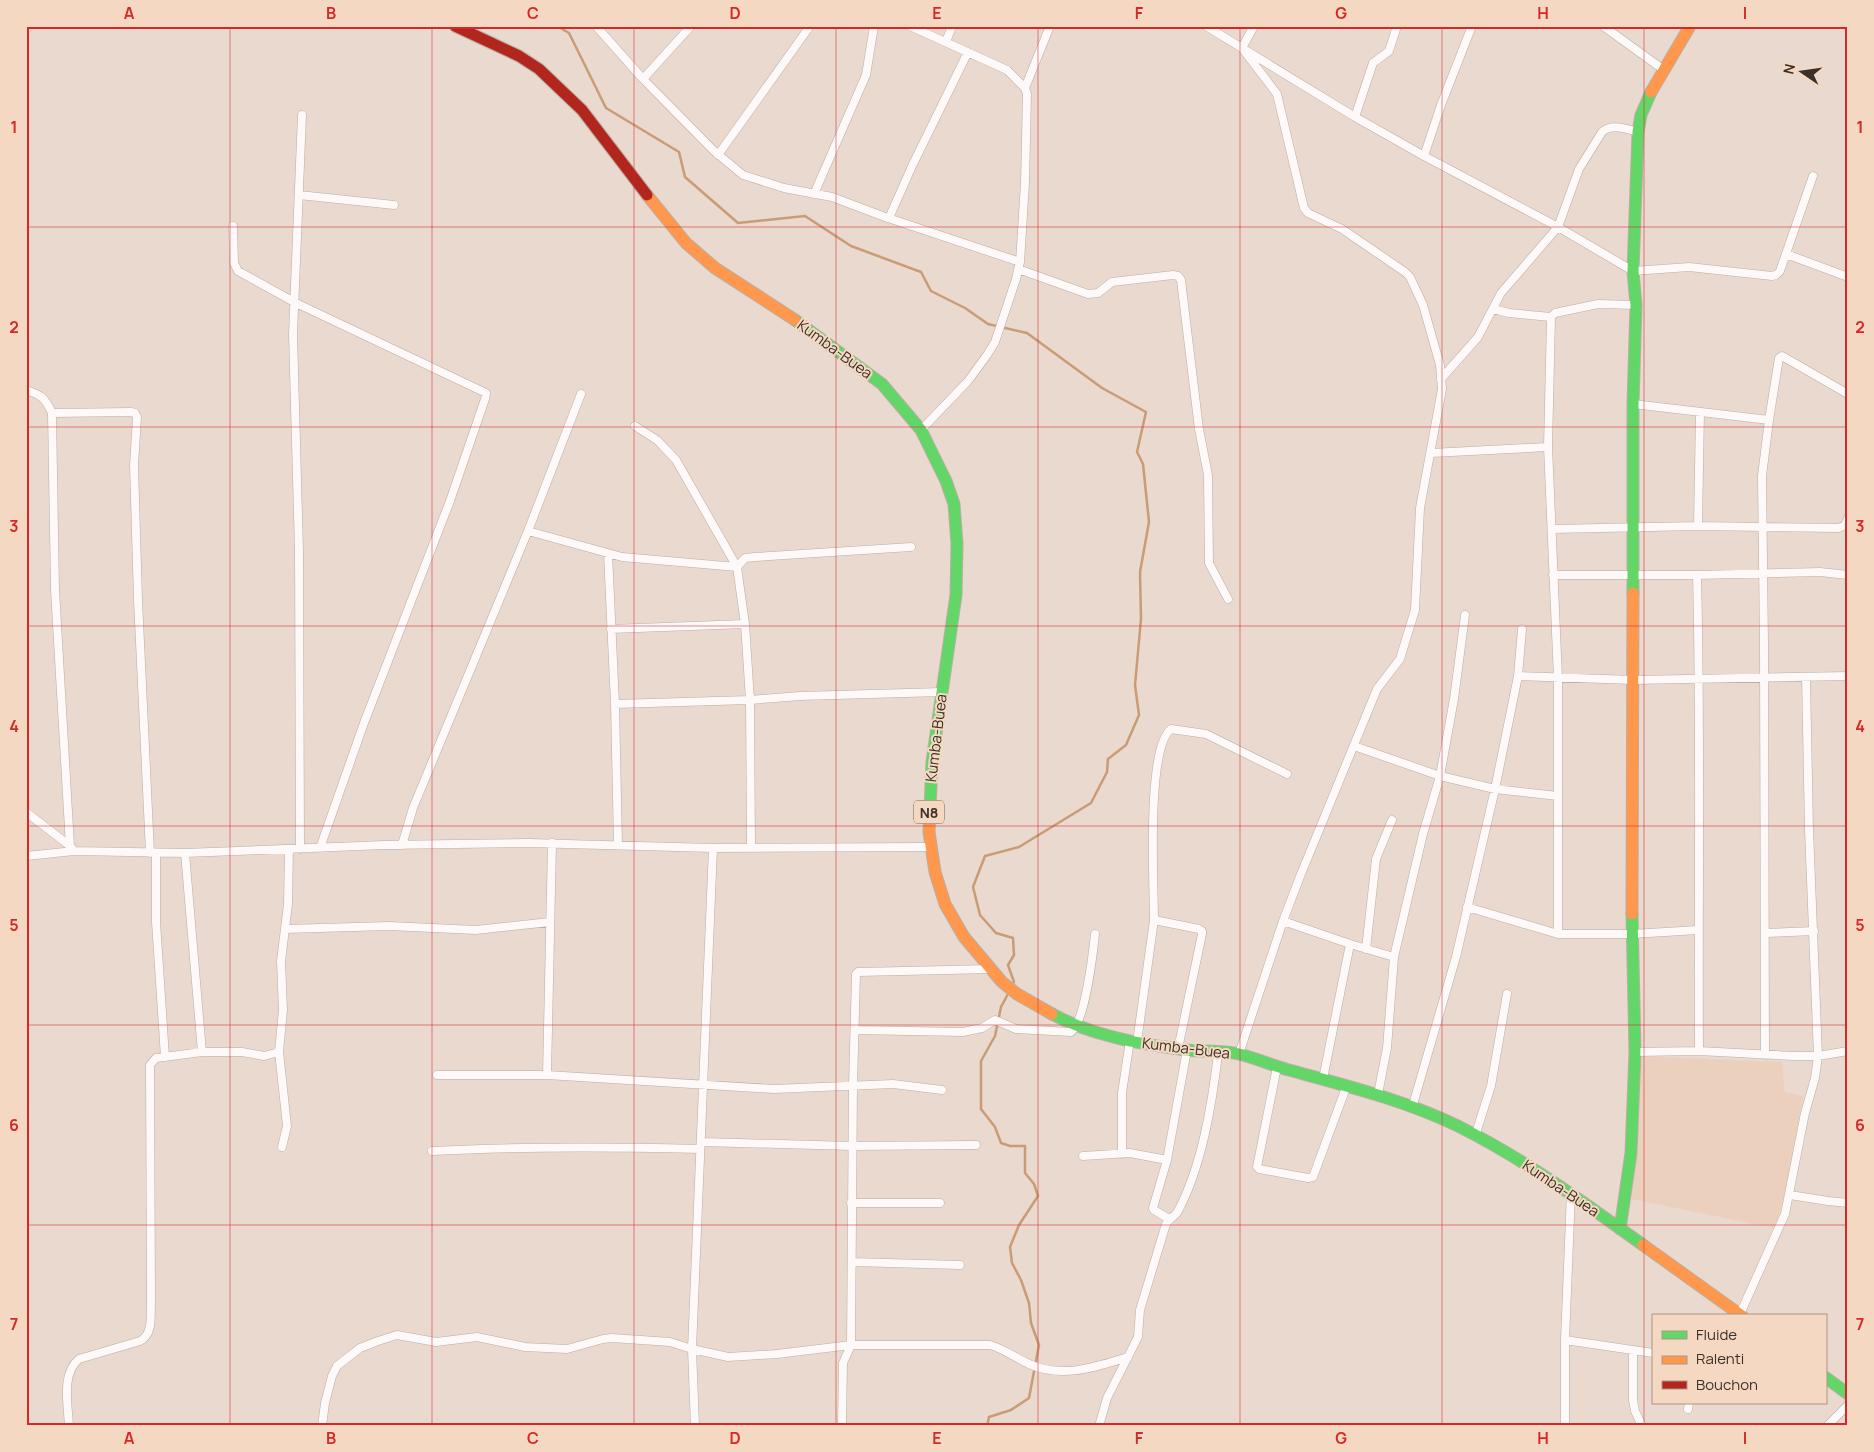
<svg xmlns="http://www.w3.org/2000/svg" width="1874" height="1452" font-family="Manrope,sans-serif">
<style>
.built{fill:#ebd1bd}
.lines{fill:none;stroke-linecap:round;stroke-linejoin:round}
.stream{stroke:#ca9c75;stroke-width:2.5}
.street-casing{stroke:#baaea5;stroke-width:9}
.fast-casing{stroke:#baaea5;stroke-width:13}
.slow-casing{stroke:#baaea5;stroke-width:13}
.jam-casing{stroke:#baaea5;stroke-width:13}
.street{stroke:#fcf9f8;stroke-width:8}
.fast{stroke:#63d668;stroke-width:11}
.slow{stroke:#ff974d;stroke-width:11}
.jam{stroke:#b3261e;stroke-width:11}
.grid{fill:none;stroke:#d62828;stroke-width:1;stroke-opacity:0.55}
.labels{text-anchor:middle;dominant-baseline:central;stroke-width:4;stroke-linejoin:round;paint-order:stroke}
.shield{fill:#f5d8c2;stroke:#736356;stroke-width:1}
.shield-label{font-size:14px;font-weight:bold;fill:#3b3128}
.street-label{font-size:15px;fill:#3b3128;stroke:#f5d8c2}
.neatline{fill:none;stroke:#d62828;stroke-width:2}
.grid-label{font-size:16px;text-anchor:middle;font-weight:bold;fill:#d62828}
</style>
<rect width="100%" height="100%" fill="#e9d9ce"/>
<!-- built -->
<path class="built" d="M1637,1056L1782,1062L1785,1092L1803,1096L1786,1191L1775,1228L1631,1199Z"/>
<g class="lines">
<!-- stream -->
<path class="stream" d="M557,26L569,33L606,108L679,152L685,177L738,223L805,216L851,246L921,272L931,291L965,308L988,324L1027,333L1102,388L1146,412L1137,452L1143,464L1149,522L1140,572L1141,619L1135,685L1139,715L1126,745L1108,759L1107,772L1091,803L1019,847L985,856L973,887L980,915L996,933L1013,938L1014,955L1008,965L1014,982L1012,985
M987,1426L989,1417L1011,1410L1029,1398L1039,1345L1031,1323L1029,1303L1021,1280L1012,1263L1010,1247L1019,1225L1038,1196L1034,1184L1025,1173V1146H1010L1001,1143L995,1127L981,1109V1061L995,1036L1001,1007L1009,992"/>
<defs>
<path id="street" d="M596,26L643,79L714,151L743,175L784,188L832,197L885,217L1020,262
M910,26L1007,70L1025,88L1027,94L1025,183L1020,262L1016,279L995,342L987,355L968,381L921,430
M1206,26L1355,117L1424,156L1558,227L1633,271L1689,267L1772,276L1776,275L1780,271L1813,176
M1603,26L1664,70
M946,42L952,26
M1242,48L1254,26
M643,79L691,26
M1025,88L1050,26
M1355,117L1373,63L1389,51L1397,26
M718,155L810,26
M1424,156L1441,105L1472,26
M814,194L866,75L874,26
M299,195L394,205
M889,218L913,164L968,52
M233,226L234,263L238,271L296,303L486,393L485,399L450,501L364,723L320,848
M1786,254L1848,277
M1018,269L1088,294L1098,293L1112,282L1173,275L1178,276L1181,280L1199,429L1208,475L1209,563L1228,599
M1493,309L1509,313L1551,317L1555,313L1598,304L1636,305
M1551,317L1548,447L1558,678V934
M1441,379L1478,337L1501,293L1558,227L1579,169L1602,132C1612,123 1626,129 1638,132
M26,390C42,395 45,398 52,413L55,590L70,846
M1633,404L1769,420
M52,413L131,412L135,413L137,417L134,465L138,600L150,853
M635,426L657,440L676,460L737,567L745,624L750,700L751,847
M1431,453L1548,447
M1698,526L1700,412
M1552,529L1698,526L1839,528L1845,525L1848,518
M528,531L622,557L737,567L745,558L755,557L911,547
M608,554L615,704L618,845
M1553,575H1697L1820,572L1848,575
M1697,575C1701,734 1698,892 1699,1051
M611,629L745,624
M1518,676L1634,680L1848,676
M615,704L750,700L800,696L942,692
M1354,746L1440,776L1495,789L1558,796
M26,812L70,846L74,851L185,853L384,845L529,843L713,848L931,847
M402,845L413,808L528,531L581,394
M713,848L692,1349L728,1357L777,1354L851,1345H990C1004,1349 1016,1358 1029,1364C1063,1379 1095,1367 1128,1357
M300,849L299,551L293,334L302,115
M156,853V922L165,1057
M185,853L202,1052
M26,856L74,851
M1467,907L1558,934H1632L1698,930
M1283,921L1350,944L1394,957
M285,929L389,926L476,930L550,922
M1766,933L1814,931
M1366,949L1376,859L1392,820
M855,1030L963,1032L982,1028L995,1020L1016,1029L1071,1032C1085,1022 1093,953 1095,934
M1137,1042L1154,920
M1178,1049L1202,934V931L1199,929L1154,920C1154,886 1146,748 1171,729L1206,734L1287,774
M1635,1052L1699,1051L1794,1056H1818L1848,1051
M1239,1054L1283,921L1301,874L1377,689L1400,659L1415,610L1420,508L1442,389L1440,365L1423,305L1410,277L1405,272L1342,229L1308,213L1304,208L1277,94L1242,48
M1765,1055L1764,645L1762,476L1769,420L1779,358L1782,356L1848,394
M1277,1067L1257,1167L1259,1169L1308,1178L1313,1177L1347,1085
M437,1075H547L774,1089L893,1084L942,1090
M547,1075L552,843
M1323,1079L1350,944
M1378,1094L1387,1048L1394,957L1423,834L1440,776L1454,699L1465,615
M1412,1108L1456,957L1495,789L1518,676L1522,629
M1475,1136L1491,1086L1507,994
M701,1142L852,1146L976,1145
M282,1147L287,1126L279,1052L283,1010L281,961L288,904L289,849
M432,1151C522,1146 611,1147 700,1149
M1122,1154V1093L1130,1040
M1083,1156L1130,1153L1167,1160
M1790,1195L1828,1201L1848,1203
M851,1203H940
M1169,1219L1154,1210L1153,1208L1167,1160L1187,1050
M852,1262L960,1265
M1740,1314L1785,1214L1805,1113L1815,1078L1818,1056L1809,830L1806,677
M1565,1340L1653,1353
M1633,1350V1400L1635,1411L1642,1426
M1688,1409L1689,1403
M69,1426C68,1404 61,1374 79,1359L140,1341C154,1334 150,1314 151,1300L150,1065L156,1058L202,1052H242L264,1056L279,1052
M322,1426L325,1403L332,1376L337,1366L360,1348L378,1341L397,1335L436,1342L477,1337L525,1347L567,1349L603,1339L612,1338L670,1342L692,1349L695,1426
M842,1426L843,1363L851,1345L853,1086L856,974L858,972L991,969
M1099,1426L1107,1398L1138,1337L1140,1310L1166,1224C1169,1218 1176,1216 1178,1211C1202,1166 1212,1104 1218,1054
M1565,1426V1340L1571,1193
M1827,1426L1848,1405"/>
<path id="fast" d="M795,320L882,384L921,430L946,481L954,504L957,544L956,595L932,762L930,810
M1633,593V404L1636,305L1633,271L1638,132L1641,115L1651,92
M1052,1014C1093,1036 1140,1044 1186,1050C1203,1052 1222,1050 1239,1054C1256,1058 1273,1066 1289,1070C1347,1086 1404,1100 1458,1126C1524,1159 1583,1202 1643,1245
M1620,1229L1631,1153L1635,1052L1632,914
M1825,1377L1848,1394"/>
<path id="slow" d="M1651,92L1690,26
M647,195L686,243L715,268L795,320
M930,810L929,832L935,872L945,904L964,937L1002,982L1017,994L1052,1014
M1632,914L1633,593
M1643,1245L1742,1316"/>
<path id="jam" d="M455,26L519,56L539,69L582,110L647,195"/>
</defs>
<!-- street casing -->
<use href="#street" class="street-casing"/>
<!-- fast casing -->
<use href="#fast" class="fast-casing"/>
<!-- slow casing -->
<use href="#slow" class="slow-casing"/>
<!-- jam casing -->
<use href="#jam" class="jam-casing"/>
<!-- street -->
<use href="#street" class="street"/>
<!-- fast -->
<use href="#fast" class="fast"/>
<!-- slow -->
<use href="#slow" class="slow"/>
<!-- jam -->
<use href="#jam" class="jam"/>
</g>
<!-- grid -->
<path class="grid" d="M230,26V1426M432,26V1426M634,26V1426M836,26V1426M1038,26V1426M1240,26V1426M1442,26V1426M1644,26V1426M26,227H1848M26,427H1848M26,626H1848M26,826H1848M26,1025H1848M26,1225H1848"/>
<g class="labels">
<!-- shield labels -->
<rect class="shield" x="914" y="800.5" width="30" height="23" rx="4"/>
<g class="shield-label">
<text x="929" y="812">N8</text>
</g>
<!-- street labels -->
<g class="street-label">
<text transform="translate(835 349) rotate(36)">Kumba-Buea</text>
<text transform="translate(936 738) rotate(-83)">Kumba-Buea</text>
<text transform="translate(1186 1048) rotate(7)">Kumba-Buea</text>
<text transform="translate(1561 1188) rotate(34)">Kumba-Buea</text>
</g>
</g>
<!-- border -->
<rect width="1874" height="1452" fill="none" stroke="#f5d8c2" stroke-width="55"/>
<!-- legend -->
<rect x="1652" y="1314" width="175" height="90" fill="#f5d8c2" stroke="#ab9584"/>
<rect x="1662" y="1331" width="25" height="8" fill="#63d668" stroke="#ab9584"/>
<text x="1696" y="1340" font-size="15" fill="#3b3128">Fluide</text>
<rect x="1662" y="1356" width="25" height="8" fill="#ff974d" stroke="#ab9584"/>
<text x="1696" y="1364" font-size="15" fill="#3b3128">Ralenti</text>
<rect x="1662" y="1381" width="25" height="8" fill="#b3261e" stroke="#ab9584"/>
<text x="1696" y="1390" font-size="15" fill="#3b3128">Bouchon</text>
<!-- north arrow -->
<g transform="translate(1802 72) rotate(283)" stroke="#f5d8c2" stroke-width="4" paint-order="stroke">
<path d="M0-4L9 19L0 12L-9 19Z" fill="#3b3128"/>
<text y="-8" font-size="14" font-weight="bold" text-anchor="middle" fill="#3b3128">N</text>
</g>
<rect x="28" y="28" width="1818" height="1396" class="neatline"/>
<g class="grid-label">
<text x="129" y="19">A</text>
<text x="331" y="19">B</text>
<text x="533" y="19">C</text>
<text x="735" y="19">D</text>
<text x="937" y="19">E</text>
<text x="1139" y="19">F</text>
<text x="1341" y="19">G</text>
<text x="1543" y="19">H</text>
<text x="1745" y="19">I</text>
<text x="14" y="133">1</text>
<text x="1860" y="133">1</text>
<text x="14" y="333">2</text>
<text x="1860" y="333">2</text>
<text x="14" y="532">3</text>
<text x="1860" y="532">3</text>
<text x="14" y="732">4</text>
<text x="1860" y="732">4</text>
<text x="14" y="931">5</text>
<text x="1860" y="931">5</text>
<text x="14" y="1131">6</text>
<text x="1860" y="1131">6</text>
<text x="14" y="1330">7</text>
<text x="1860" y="1330">7</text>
<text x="129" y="1444">A</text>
<text x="331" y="1444">B</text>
<text x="533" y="1444">C</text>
<text x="735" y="1444">D</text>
<text x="937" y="1444">E</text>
<text x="1139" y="1444">F</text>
<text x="1341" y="1444">G</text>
<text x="1543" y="1444">H</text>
<text x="1745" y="1444">I</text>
</g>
</svg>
